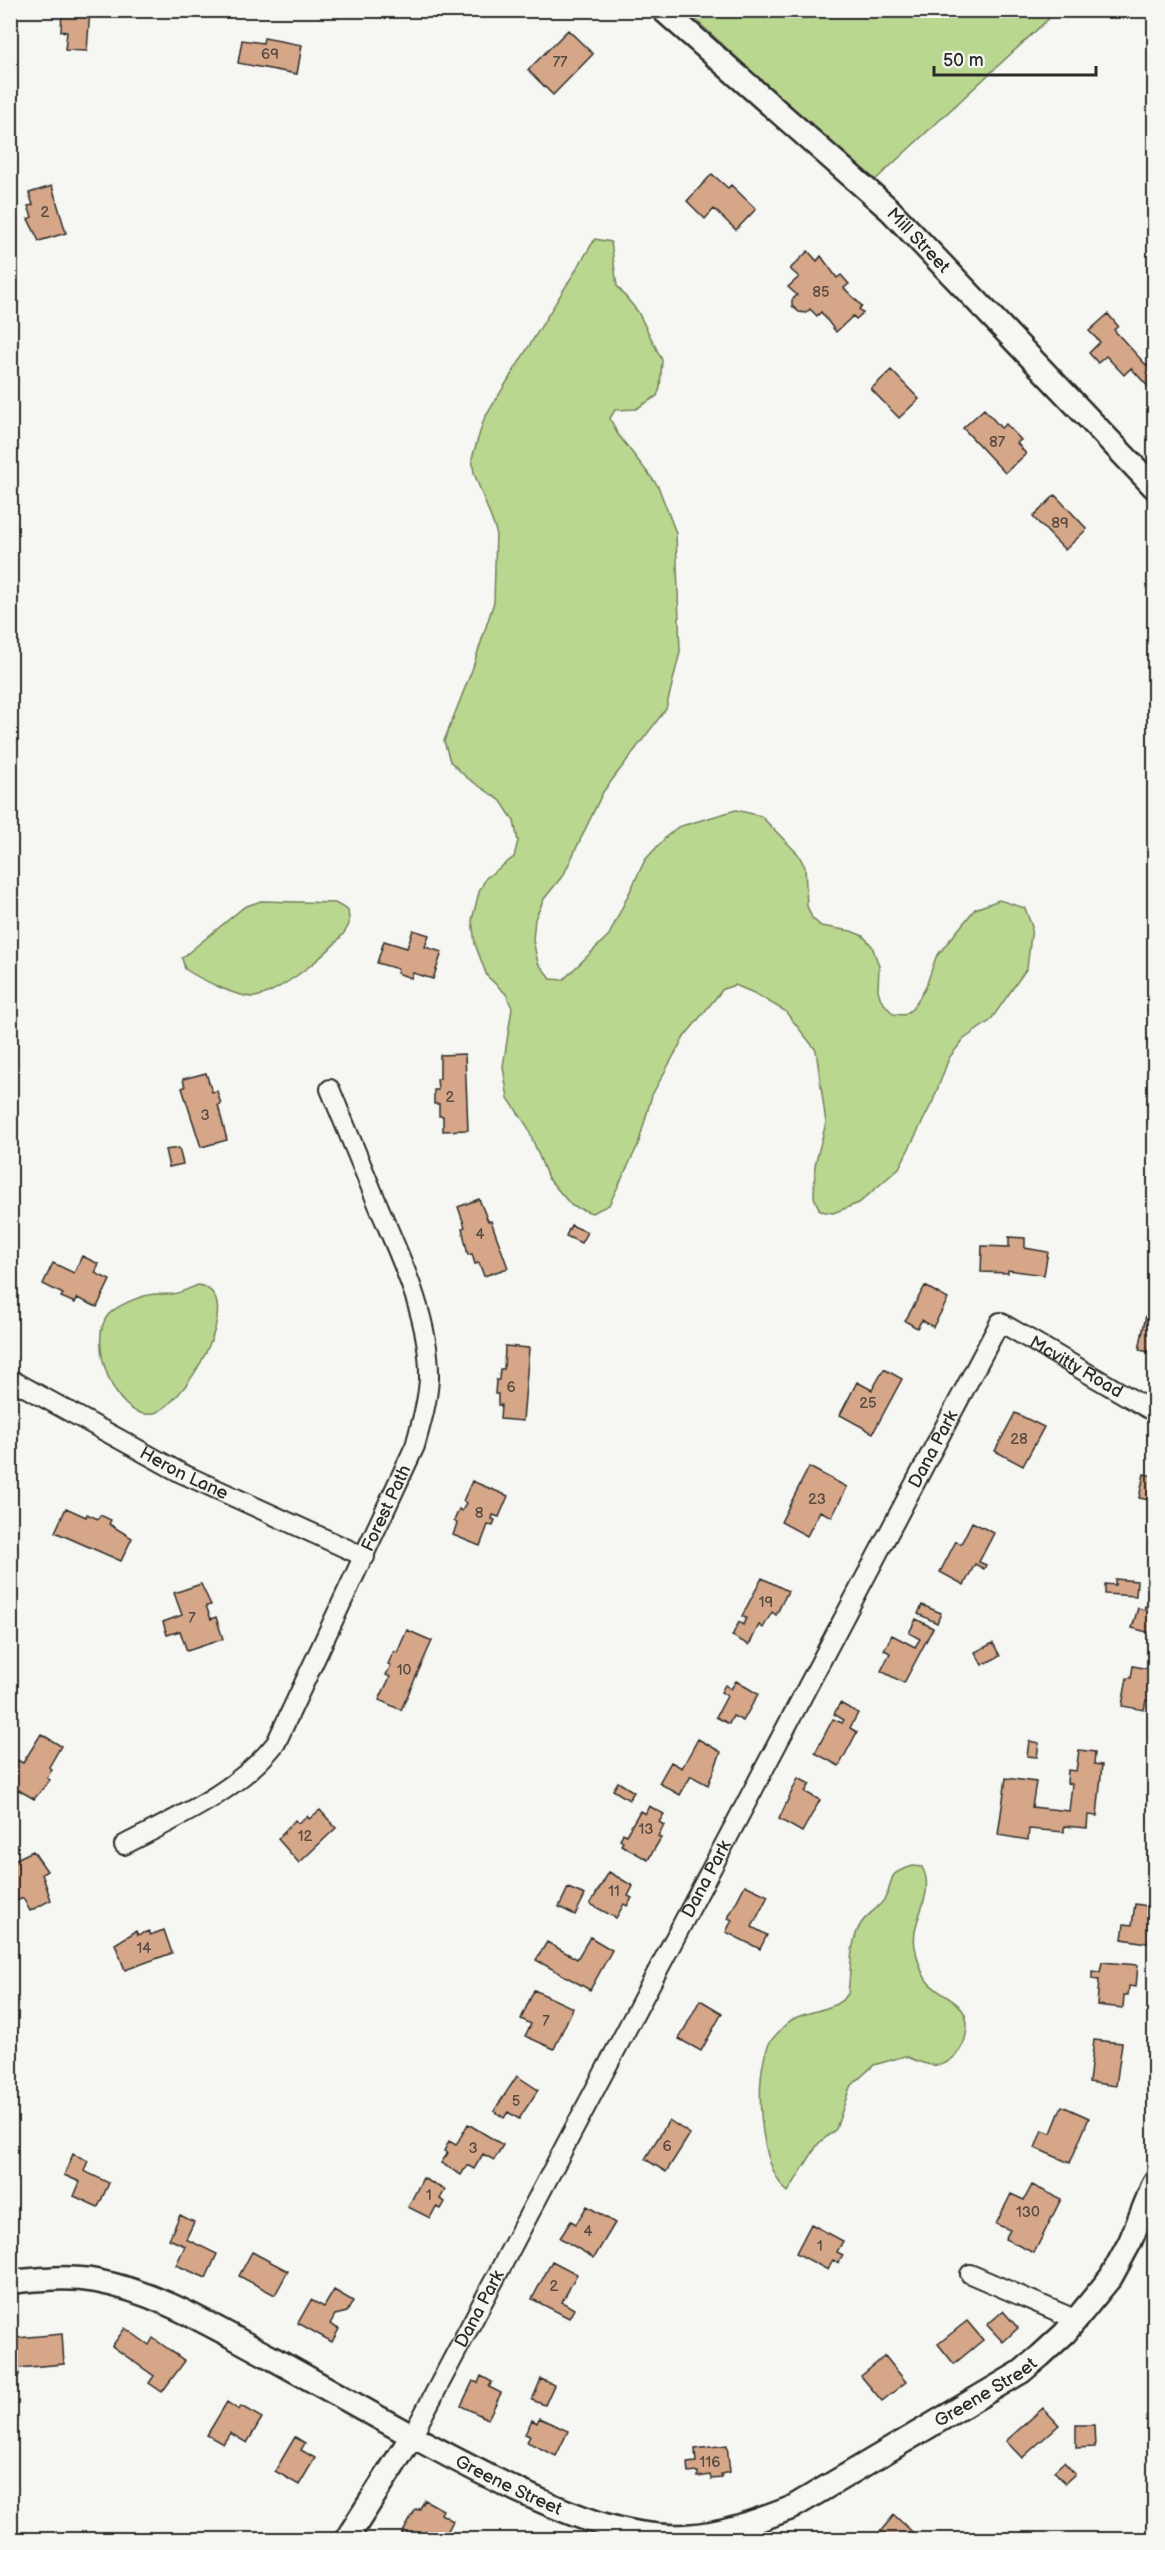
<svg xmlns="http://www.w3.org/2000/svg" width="1165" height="2550" font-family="'Balsamiq Sans',sans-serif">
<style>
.green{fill:#bad78f;stroke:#72815d;stroke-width:1.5}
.building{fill:#d5a687;stroke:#2b2b2b;stroke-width:1.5}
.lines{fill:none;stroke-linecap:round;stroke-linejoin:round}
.minor-casing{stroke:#2b2b2b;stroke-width:22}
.tertiary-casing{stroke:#2b2b2b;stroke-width:27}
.minor{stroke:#f6f6f2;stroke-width:18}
.tertiary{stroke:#f6f6f2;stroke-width:22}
.labels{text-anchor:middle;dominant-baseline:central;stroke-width:4.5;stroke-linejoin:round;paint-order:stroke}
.number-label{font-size:15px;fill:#564a42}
.street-label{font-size:18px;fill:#2b2b2b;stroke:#f6f6f2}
</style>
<rect width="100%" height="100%" fill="#f6f6f2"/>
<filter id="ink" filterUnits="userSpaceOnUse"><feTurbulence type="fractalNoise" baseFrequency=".0167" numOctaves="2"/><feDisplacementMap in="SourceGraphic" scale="12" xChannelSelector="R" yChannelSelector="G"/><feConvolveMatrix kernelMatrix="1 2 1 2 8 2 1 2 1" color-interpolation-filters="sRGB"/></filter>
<g filter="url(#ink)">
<!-- green -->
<path class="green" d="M686,11H1057L873,182Z
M595,239L611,242L617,286L638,312L662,360L660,388L657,396L636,409L615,410L610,418L617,433L658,486L676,533L680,652L666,709L603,792L564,874L544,899L535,919L533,940L538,963L551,979L563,980L609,935L645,860L667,836L678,827L736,810L761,816L798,854L805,867L807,906L812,918L821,926L851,931L863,936L872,946L879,966L878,990L881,1000L893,1014L904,1015L912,1009L925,989L936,957L975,909L999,900L1025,908L1032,927L1027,968L990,1021L964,1039L949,1058L933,1101L899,1168L859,1203L833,1213L820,1211L814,1197L815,1165L826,1123L816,1050L785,1011L754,993L735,985L723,989L684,1037L652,1095L638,1145L609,1205L592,1213L572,1206L548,1178L527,1126L508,1098L503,1067L512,1008L506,994L487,976L475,944L472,920L479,892L486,878L514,857L518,841L514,821L501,801L466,777L450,761L444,741L472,670L494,602L496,531L474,473L472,458L484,419Z
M261,901L335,903L348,910C348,914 350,920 349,924C342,945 276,996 254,997C236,997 200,979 185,969L182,958L244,907Z
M198,1285C251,1294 183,1411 150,1414C114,1418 87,1340 108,1315C116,1306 138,1297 149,1295C156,1293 165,1295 172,1294C181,1293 190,1288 198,1285Z
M913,1866L922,1867C937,1895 910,1918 915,1947C917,1958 920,1971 927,1981C941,1998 968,2001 967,2027C966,2040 963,2047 955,2056C939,2073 923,2063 905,2056L874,2065L850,2087L836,2129L818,2144L788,2192C759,2169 753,2076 769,2044C772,2038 780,2031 784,2026C803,2007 832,2015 848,1994C851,1972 849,1941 862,1922C869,1913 880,1907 885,1898C897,1877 883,1875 913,1866Z"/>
<!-- building -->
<path class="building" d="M62,10H90L87,51L65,50L67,32L61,31Z
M568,30L593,54L553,95L528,70Z
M264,38L302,45L297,74L238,63L242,40L263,43Z
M712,174L728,188L731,185L756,209L736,230L714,209L705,219L687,201Z
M52,186L66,233L39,241L28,219L32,217L28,206L33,205L29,193Z
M808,251L817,261L821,256L837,278L841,275L849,284L844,288L862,306L859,309L863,313L856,319L853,316L836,332L821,312L817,316L810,309L806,313L799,312L792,306V300L797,295L788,287L799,277L790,269Z
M1108,314L1118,326L1114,330L1147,366L1154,359V393L1131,368L1124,375L1106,356L1098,363L1089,353L1100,342L1089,331Z
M891,370L919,399L899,418L871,389Z
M984,409L1001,428L1006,424L1021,440L1017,443L1026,454L1005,473L963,428Z
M1055,495L1087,529L1065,550L1033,517Z
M413,930L429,935L425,947L442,952L433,979L413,973L411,978L397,973L398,969L377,963L384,941L407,948Z
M465,1054L468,1130L443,1131V1116H439V1104H434V1090H438L437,1079H440V1055Z
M206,1073L212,1092L217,1091L221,1104L218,1105L227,1140L201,1147L182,1088L185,1087L183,1079Z
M179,1148L183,1164L169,1167L165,1150Z
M479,1199L488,1221H491L508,1268L484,1276L479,1263L475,1264L472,1254L468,1255L462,1228L465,1227L458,1207Z
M571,1225L587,1232L581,1243L566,1236Z
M1009,1237L1025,1238V1248L1048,1252L1044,1275L1008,1270V1273L981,1272L982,1246L1009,1247Z
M82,1256L99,1264L95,1273L110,1280L97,1307L77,1298L75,1303L61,1297L63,1294L43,1284L53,1263L74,1273Z
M925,1286L948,1299L933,1327L922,1320L917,1328L905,1321Z
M1146,1315L1154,1317V1353L1139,1350Z
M505,1346L529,1348L523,1421L500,1419L501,1405H498V1394H495L496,1380H499L500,1369H504Z
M884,1369L902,1379L873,1433L840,1415L857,1382L872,1390Z
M1015,1413L1044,1427L1023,1466L995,1451Z
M809,1467L847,1487L832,1517L820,1511L807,1536L781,1522Z
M1144,1474L1154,1476V1501L1139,1498Z
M472,1481L508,1496L499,1517L493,1515L492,1519L495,1520L493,1526L488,1525L480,1546L453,1535L457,1523L454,1521L459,1509L462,1511L466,1503L463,1501Z
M66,1508L86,1517L87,1514L98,1519L100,1515L111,1520L109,1524L132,1538L121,1561L55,1532Z
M1151,1508L1154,1509V1566H1150L1154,1538L1148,1537Z
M972,1522L994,1533L979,1562L986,1565L984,1569L975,1564L964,1585L940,1572L956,1541L961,1544Z
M762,1578L788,1591L776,1615L772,1612L763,1628L759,1625L749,1645L732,1636L739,1622L743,1625L746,1618L742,1616Z
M1115,1579L1137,1581L1136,1596L1105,1594V1584L1115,1585Z
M201,1584L211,1605L206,1606L211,1619L216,1617L223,1639L187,1651L180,1631L167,1635L163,1622L182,1615L174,1593Z
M922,1605L941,1613L937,1623L918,1614Z
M1145,1606L1154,1609V1634L1132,1628L1138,1608L1144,1610Z
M916,1619L933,1628L904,1683L881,1671L890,1653L884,1650L892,1635L915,1647L920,1639L909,1633Z
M407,1630L432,1641L401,1710L379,1700L390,1677L386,1675L391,1665L388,1664L394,1651L397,1653Z
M993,1643L1000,1656L982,1665L975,1652Z
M1133,1666L1154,1670V1701L1146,1700L1144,1710L1122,1706L1127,1678H1131Z
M736,1681L758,1694L743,1721L733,1716L729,1724L716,1717L727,1696L721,1692L725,1685L731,1689Z
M840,1703L858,1713L850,1728L857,1732L839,1766L815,1753L833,1719L842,1723L844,1720L834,1714Z
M41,1734L61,1746L49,1767L52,1769L47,1778L50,1780L34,1799L10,1785V1756L23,1763Z
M698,1739L721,1752L708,1785L691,1776L680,1795L659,1783L671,1762L682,1768Z
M1029,1741L1039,1743L1037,1757L1027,1756Z
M1079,1750L1095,1752L1094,1764L1102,1765L1097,1816L1088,1815L1087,1828L1064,1826V1832L1029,1829L1028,1840L998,1835L1006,1778L1036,1782L1032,1807L1069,1811L1072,1784L1067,1783L1068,1770L1076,1771Z
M798,1778L810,1784L805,1792L820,1800L802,1832L779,1819Z
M618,1782L634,1792L629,1800L613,1790Z
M649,1806L664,1814L659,1822L664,1825L658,1836L661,1838L648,1860L621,1845L623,1842L620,1840L623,1833L626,1835L640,1811L645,1814Z
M320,1810L336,1828L299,1863L278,1839L295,1820L298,1823L307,1816L309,1819Z
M33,1851L47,1871L42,1874L51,1900L30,1911L23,1898L13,1903L10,1899V1887L15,1884L10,1875V1862Z
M609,1872L633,1886L628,1896L632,1898L627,1906L624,1904L616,1918L590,1904Z
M745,1885L768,1896L752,1927L767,1935L760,1949L726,1932L732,1920L728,1918Z
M568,1888L585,1895L575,1915L559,1907Z
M1135,1904L1154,1907V1944L1122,1939L1124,1924L1132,1925Z
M164,1930L172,1953L125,1970L115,1944L136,1931L138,1935L149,1931L150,1935Z
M590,1937L612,1950L590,1990L536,1960L547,1942L577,1959Z
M1102,1962L1138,1965L1136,1987L1129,1986L1128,1995H1124L1123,2008L1097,2005L1099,1980L1092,1979V1971L1100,1972Z
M534,1990L573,2008L554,2049L525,2036L531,2024L521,2019Z
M700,2000L722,2013L701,2051L679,2039Z
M1094,2040L1122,2043L1116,2086L1089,2082Z
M517,2076L538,2090L519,2119L508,2112L504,2118L494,2111Z
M1062,2106L1089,2118L1070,2163L1035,2148L1042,2130L1051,2133Z
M669,2120L690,2134L666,2172L645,2159Z
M468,2124L503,2145L494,2160L483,2154L474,2169L467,2165L461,2175L441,2163L448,2153L444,2151L449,2141L456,2145Z
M73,2154L88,2161L84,2171L109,2183L98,2207L74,2196L80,2182L64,2175Z
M423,2178L445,2190L440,2199L445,2202L441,2209L436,2207L430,2218L408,2207Z
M1032,2185L1061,2199L1034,2253L1005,2239L1010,2230L996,2224L1011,2194L1024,2200Z
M587,2206L615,2223L594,2258L560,2238L571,2221L576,2224Z
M180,2215L194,2222L186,2239L217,2254L206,2278L176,2265L185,2246L169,2239Z
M811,2224L843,2241L837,2252L843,2255L839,2263L833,2260L828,2270L796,2253Z
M252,2252L288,2271L275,2295L239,2276Z
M552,2261L577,2274L562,2302L574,2309L569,2318L532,2299Z
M334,2290L353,2301L347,2312L335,2315L330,2324L339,2329L332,2342L298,2323L311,2300L324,2307Z
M1003,2311L1018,2328L1003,2342L987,2325Z
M967,2321L983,2340L954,2364L938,2344Z
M125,2328L149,2345L153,2338L185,2361L162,2392L149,2383L154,2376L112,2346Z
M62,2334L64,2364L18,2368L19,2375H10V2350H17V2338Z
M885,2356L906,2382L882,2401L861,2376Z
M481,2376L492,2382L489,2387L501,2393L488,2419L461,2406L473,2381L478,2383Z
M541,2379L554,2385L545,2405L532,2400Z
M227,2402L239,2410L241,2406L262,2418L247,2443L230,2433L223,2444L207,2435Z
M1043,2408L1059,2425L1022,2458L1006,2441Z
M539,2418L568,2431L556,2456L527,2442L530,2436L525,2434L532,2420L537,2423Z
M1076,2425H1094L1095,2447L1076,2448Z
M295,2437L305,2443L301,2450L315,2458L299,2485L275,2471Z
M727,2445L730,2472L721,2474L722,2478L711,2479L710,2475L698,2477V2472L688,2473L687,2463L696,2462L695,2449Z
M1064,2462L1075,2474L1065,2483L1054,2471Z
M425,2500L443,2510L441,2514L453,2521L443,2540L431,2534L428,2540H413L402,2534L416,2509L419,2510Z
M894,2515L921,2540H887L879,2533Z"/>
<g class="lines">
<defs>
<g id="minor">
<path id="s1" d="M10,1379L181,1473L365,1557"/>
<path id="s2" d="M124,1845C178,1817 237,1792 276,1743L415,1446C421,1424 428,1401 429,1378C430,1321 403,1263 381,1212C364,1171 347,1130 330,1089"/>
<path d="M970,2274L1077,2320"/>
<path id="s3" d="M412,2436L1000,1322L1154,1412"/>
</g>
<g id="tertiary">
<path id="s4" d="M663,10L890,210L1154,487"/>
<path id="s5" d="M10,2282C39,2279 68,2276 96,2281C158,2292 215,2328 270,2357C352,2402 433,2450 517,2490C569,2514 627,2539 686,2536C723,2534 757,2521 791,2508L1021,2372L1040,2356L1065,2333L1111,2277L1130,2242L1154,2183"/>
<path d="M346,2540L412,2436"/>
</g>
</defs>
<!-- minor casing -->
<use href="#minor" class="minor-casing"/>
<!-- tertiary casing -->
<use href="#tertiary" class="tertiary-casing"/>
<!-- minor -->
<use href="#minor" class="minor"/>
<!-- tertiary -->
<use href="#tertiary" class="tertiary"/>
</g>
</g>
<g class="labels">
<!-- number labels -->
<g class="number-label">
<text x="270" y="54">69</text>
<text x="560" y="62">77</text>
<text x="45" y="212">2</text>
<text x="821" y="292">85</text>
<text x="997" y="442">87</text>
<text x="1060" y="523">89</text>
<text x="450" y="1097">2</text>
<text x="205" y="1115">3</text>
<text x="480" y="1234">4</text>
<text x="511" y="1387">6</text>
<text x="868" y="1403">25</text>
<text x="1019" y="1439">28</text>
<text x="817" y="1499">23</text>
<text x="479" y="1513">8</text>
<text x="766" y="1602">19</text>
<text x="192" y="1618">7</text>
<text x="404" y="1670">10</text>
<text x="646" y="1829">13</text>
<text x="305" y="1836">12</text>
<text x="614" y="1891">11</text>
<text x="144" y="1948">14</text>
<text x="546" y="2021">7</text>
<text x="516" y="2101">5</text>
<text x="667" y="2146">6</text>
<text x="473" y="2148">3</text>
<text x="429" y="2195">1</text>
<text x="1028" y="2212">130</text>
<text x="588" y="2231">4</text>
<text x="820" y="2246">1</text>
<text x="554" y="2286">2</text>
<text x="710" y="2462">116</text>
</g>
<!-- street labels -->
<g class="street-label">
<text stroke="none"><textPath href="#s4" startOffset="344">Mill Street</textPath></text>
<text stroke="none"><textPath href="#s3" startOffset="1348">Mcvitty Road</textPath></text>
<text stroke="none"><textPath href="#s3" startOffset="1116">Dana Park</textPath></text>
<text stroke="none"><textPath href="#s1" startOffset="198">Heron Lane</textPath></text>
<text stroke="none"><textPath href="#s2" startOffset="444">Forest Path</textPath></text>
<text stroke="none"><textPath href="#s3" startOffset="630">Dana Park</textPath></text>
<text stroke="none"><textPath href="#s3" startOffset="144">Dana Park</textPath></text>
<text stroke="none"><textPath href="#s5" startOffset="1070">Greene Street</textPath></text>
<text stroke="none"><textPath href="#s5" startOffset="548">Greene Street</textPath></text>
</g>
</g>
<!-- margin -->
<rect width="1165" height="2550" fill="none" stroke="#f6f6f2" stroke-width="36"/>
<rect x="18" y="18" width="1129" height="2514" fill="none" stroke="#2b2b2b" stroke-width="2" filter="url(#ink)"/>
<!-- scale -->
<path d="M934 66v9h162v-9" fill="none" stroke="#2b2b2b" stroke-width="3"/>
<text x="943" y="66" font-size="18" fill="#2b2b2b" stroke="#f6f6f2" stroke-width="4.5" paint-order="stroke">50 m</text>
</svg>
